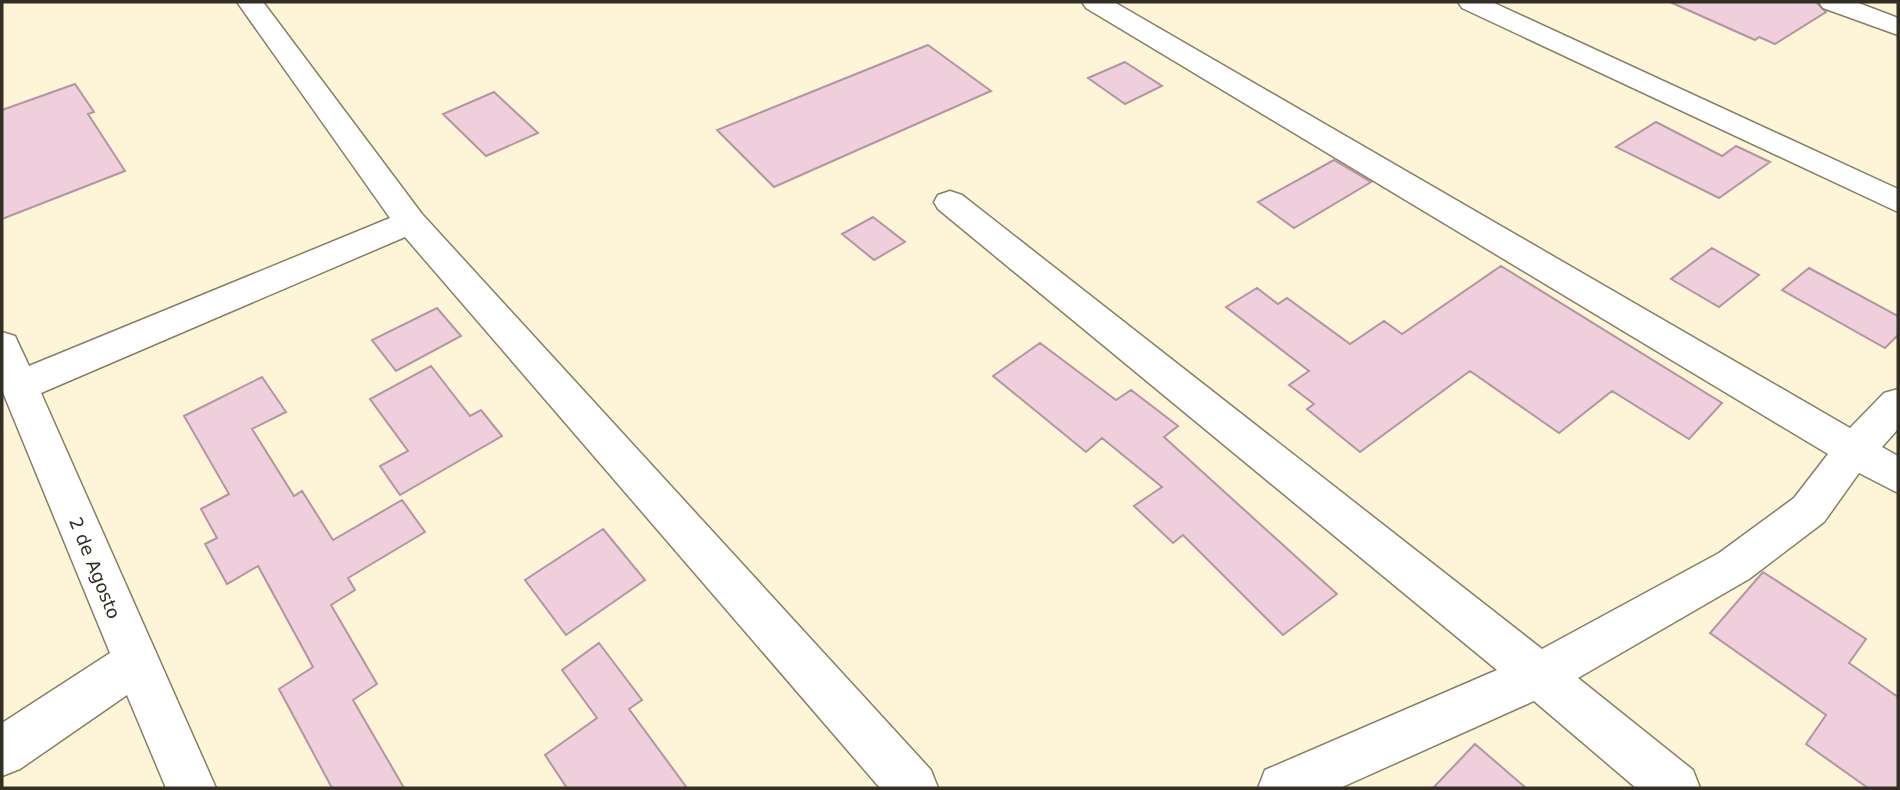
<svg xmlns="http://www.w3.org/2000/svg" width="1900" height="790" font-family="'DejaVu Sans',sans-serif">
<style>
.building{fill:#f0cfdc;stroke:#b395a1;stroke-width:2}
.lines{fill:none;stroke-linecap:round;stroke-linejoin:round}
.minor-casing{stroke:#877e64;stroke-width:3}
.minor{fill:#fff;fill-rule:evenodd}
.labels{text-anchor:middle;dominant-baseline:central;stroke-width:6;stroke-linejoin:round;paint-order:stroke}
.street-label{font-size:18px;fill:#332f24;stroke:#fff}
</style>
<rect width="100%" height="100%" fill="#fef4d7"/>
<!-- building -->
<path class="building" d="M1670,2H1816L1826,12L1775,44L1759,37L1755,40Z
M928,45L991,91L774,187L717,130Z
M1125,62L1162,86L1125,104L1088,78Z
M75,84L94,112L88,114L125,171L2,219V110Z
M494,92L538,133L486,156L443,114Z
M1656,122L1722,156L1736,146L1770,162L1719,198L1616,147Z
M1334,160L1371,182L1294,228L1258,202Z
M873,217L905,242L874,260L842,234Z
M1712,248L1759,275L1719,307L1671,279Z
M1501,266L1722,403L1689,439L1612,391L1559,433L1470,371L1360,452L1307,409L1314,404L1289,385L1309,371L1226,307L1257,288L1278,304L1287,298L1350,344L1384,321L1402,334Z
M1809,268L1898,316V335L1885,348L1782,290Z
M437,308L461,336L396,371L372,340Z
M1040,343L1116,400L1131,390L1178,426L1164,437L1337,594L1283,635L1183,535L1173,543L1134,506L1162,487L1102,438L1086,452L993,376Z
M431,366L470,416L481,410L502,436L400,495L380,466L408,451L370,399Z
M262,377L286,412L252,429L294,496L302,491L333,540L402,500L425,532L348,578L355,590L331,605L377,684L353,700L404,788H332L279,689L313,667L258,566L227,584L205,544L217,538L201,509L229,494L184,416Z
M603,529L645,580L566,635L525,580Z
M1763,572L1866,639L1849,663L1898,697V788H1868L1806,744L1826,715L1710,633Z
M599,643L642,700L629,709L687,788H567L545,755L597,718L562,670Z
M1475,744L1526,788H1433Z"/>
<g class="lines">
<defs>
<path id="minor" d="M237,2H263L422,214L931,770L938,788H880L405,237L41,393L216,788H166L127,695L20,769L2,776V723L110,653L2,390V332L15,336L29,366L390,218Z
M1082,2H1114L1850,428L1884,393L1898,389V429L1882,447L1898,456V493L1859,473L1824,522L1749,579L1578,678L1693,770L1700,788H1636L1534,701L1340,788H1258L1265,770L1497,670L938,209L934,202L938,195L950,191L962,195L1542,649L1719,553L1794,498L1828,454L1086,8Z
M1458,2H1492L1898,189V212L1462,8Z
M1819,2H1856L1898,18V35L1823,8Z"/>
</defs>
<!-- minor casing -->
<use href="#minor" class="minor-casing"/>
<!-- minor -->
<use href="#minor" class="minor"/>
</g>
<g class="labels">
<!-- street labels -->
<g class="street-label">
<text transform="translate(95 568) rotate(68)">2 de Agosto</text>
</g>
</g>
<!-- border -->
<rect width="1900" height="790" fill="none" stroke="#332f24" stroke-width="7"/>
</svg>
